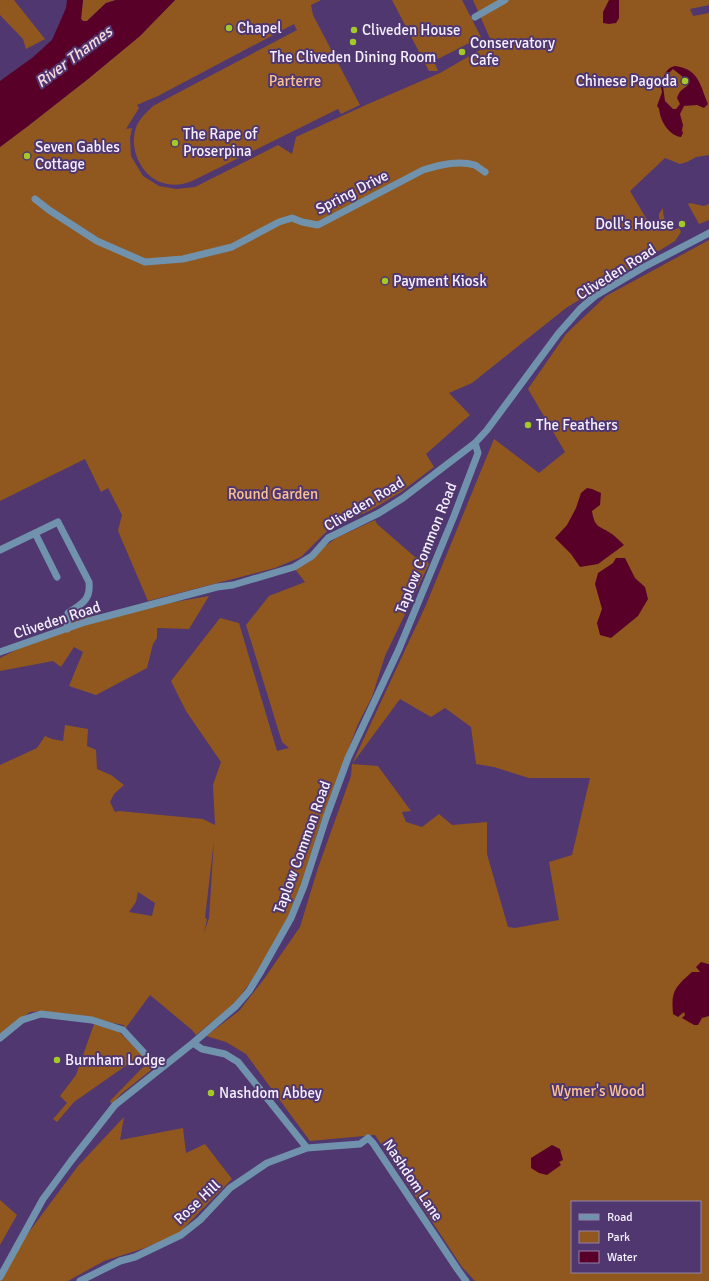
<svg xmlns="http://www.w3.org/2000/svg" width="709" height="1281" font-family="Signika,sans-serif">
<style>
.green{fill:#90581e;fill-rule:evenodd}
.water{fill:#590028;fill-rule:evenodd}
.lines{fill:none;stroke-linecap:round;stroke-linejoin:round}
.minor{stroke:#7092ad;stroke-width:7}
.poi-dot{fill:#a3c926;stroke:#50376f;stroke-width:1.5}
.labels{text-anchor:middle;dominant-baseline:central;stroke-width:4;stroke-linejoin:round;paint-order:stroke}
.poi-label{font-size:15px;fill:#f4effd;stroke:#50376f;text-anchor:start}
.park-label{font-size:15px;fill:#fbc391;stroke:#50376f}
.street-label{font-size:15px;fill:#f4effd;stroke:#50376f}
.water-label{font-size:16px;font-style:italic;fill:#f4d9df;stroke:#50376f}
</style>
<rect width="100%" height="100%" fill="#50376f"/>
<!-- green -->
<path class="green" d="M0,0H14L45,39L26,49L23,39L0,15Z
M83,0H116L106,3L87,21H83L81,19Z
M175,0H321L311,5L313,15L360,105L341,114L338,109L192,181C184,184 176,186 167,184C142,180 127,148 137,125C141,117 147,112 153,106L297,30L294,24L158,96L137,105L139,108L126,129L132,128L130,138L131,156L143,176L159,186L176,189L195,187L278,145L292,154L296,137L368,104L440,73L492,43L473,0H709V5L690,9L693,16L709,13V155L696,157L687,162L680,164L665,158L630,191L646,218L659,228V214L663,208C663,218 665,224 674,230L679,228L681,232L675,241L566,308L472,383L449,393L470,415L426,454L434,467L401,492L371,510L329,529L301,557L275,568L148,601L118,531L122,515L108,488L101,492L85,459L0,501V147L28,126L88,79L140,36Z
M392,0H462L481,37L434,61L438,71H429Z
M690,203L704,206L709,204V220L699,224L688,204Z
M709,240V1281H475L462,1267L375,1135L310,1141L246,1054L226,1042L206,1036L239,1011L264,979L300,927L318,868L351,776L352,764L426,605L494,439L539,473L565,452L528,389L566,334L606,296ZM400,699L431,717L445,708L471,727L476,764L494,767L529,778H590L572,855L549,862L559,920L515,928L508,927L487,854V822L452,825L439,814L422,827L406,822L402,812L411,811L378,766L352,764ZM572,1202H700V1272H572Z
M375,520L377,524L415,557L426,559L429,564L385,656L372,697L358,724L319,828L299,894L286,924L252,980L234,1004L196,1035L192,1030L150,995L125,1029L124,1025L44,1011L30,1012L0,1034V765L37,748L45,736L52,739L63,741L65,725L88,729L87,746L96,750L97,769L111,775L124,785L114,794L110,802L115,812L119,811L203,819L215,825L213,785L221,762L186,711L171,681L220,618L239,623L277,751L289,748L282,742L246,625L269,596L305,582L295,569L336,538ZM214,840L209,918L204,933L207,919L205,918ZM138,892L155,903L152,916L129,912L136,902Z
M209,596L189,629L157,628V638L153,644L147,668L96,695L69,686L83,652L74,647L61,667L53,661L0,671V658L71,622L88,617Z
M94,1024L119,1032L149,1061L152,1065L151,1070L121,1094L112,1104L110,1101L144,1066L134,1060L74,1102L57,1122L53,1119L67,1103L60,1096L76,1075Z
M124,1117L120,1140L183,1128L186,1153L205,1144L232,1179L179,1233L145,1248L104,1261L68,1281H0V1271L78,1166Z
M0,1200L17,1215L0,1245Z"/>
<!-- water -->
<path class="water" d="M67,0H83L81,19L83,21H87L106,3L116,0H175L140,36L88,79L28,126L0,147V81L32,58L52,40L66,8Z
M609,0H619V18L616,23L609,24L603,23V12Z
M675,66C699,69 700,85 708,104L704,108L697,105L684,106L680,114L683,125L682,130L683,133L681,137C671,136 662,124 660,114C659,110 660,109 657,106L662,92L660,84C665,76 665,68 675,66ZM673,69L684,78L687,79L689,83C686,89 680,88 677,98L680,104L676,109H673L665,101L663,86L666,83L669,73Z
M587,488L592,489L601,493L600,505L592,511C595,529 599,525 612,534C616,537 620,541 624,545L598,564L580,567L571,554L555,538L567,525L576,508L581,493Z
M616,558H625L635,578L645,587L648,599L638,616L611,638L600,635L597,623L602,609L595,584L598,573L613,563Z
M701,962L708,964H709V1016L702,1018L698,1025H694L682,1018L685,1015L684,1012L678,1017L673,1014C671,991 675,987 692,972H700L696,967Z
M552,1145L560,1149L563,1160L559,1162L561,1165L547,1175L539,1173L531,1168V1158Z"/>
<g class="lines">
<!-- minor -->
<path class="minor" d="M475,17L505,0
M35,199L49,210L97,241L145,262L183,259L232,247L279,222L292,218L302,222L318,225L423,170C439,165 458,160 475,165C478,167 482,170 485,172
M35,533L57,577
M0,550L58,522L89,582C91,601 81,604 68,613L67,629
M0,652L85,622L217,587L233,585L294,567L312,556L328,538L379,513L403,498L475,443L487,430L558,334L580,309L595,296L644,267L709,233
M0,1038L22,1020L41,1014L92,1020L123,1030L159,1069
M193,1043L202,1049L225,1054L238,1062L307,1148L360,1144L368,1138L373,1143L458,1270L466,1281
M0,1277L43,1199L71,1161L115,1105L193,1043L236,1006L249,991L260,973L291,918L304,886L326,818L348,758L399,649L454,516L478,453L475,443
M80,1281L120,1261L135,1257L181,1235L200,1220L230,1188L267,1163L307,1148"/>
</g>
<!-- markers -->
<g class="poi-dot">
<circle cx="229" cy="28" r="4"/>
<circle cx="354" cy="30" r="4"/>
<circle cx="353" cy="42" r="4"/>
<circle cx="462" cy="52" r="4"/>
<circle cx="685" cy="81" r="4"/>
<circle cx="175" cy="143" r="4"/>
<circle cx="27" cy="156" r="4"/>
<circle cx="682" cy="224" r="4"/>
<circle cx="385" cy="281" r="4"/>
<circle cx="528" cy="425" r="4"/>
<circle cx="57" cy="1060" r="4"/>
<circle cx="211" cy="1093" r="4"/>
</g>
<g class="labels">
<!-- poi labels -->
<g class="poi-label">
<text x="237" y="28">Chapel</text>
<text x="362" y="30">Cliveden House</text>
<text x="470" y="43">Conservatory<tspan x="470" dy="17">Cafe</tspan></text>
<text x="353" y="57" text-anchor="middle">The Cliveden Dining Room</text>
<text x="677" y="81" text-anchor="end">Chinese Pagoda</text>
<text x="183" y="134">The Rape of<tspan x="183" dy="17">Proserpina</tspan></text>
<text x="35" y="147">Seven Gables<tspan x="35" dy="17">Cottage</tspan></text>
<text x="674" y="224" text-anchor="end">Doll's House</text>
<text x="393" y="281">Payment Kiosk</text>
<text x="536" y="425">The Feathers</text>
<text x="65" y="1060">Burnham Lodge</text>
<text x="219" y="1093">Nashdom Abbey</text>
</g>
<!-- park labels -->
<g class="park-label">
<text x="295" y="81">Parterre</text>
<text x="273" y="494">Round Garden</text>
<text x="598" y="1091">Wymer's Wood</text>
</g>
<!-- street labels -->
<g class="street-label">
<text transform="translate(352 192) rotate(-27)">Spring Drive</text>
<text transform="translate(616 272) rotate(-32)">Cliveden Road</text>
<text transform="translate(364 504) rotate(-31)">Cliveden Road</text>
<text transform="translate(426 548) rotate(-68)">Taplow Common Road</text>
<text transform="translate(57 620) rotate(-18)">Cliveden Road</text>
<text transform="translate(302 847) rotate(-70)">Taplow Common Road</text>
<text transform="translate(413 1180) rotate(56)">Nashdom Lane</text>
<text transform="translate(197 1202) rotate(-43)">Rose Hill</text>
</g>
<!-- water labels -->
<g class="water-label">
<text transform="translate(74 57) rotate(-37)">River Thames</text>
</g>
</g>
<!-- legend -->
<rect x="571" y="1201" width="130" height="72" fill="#50376f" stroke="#9281a8"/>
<rect x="579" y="1214" width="20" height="6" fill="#7092ad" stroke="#9281a8"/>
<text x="607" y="1221" font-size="12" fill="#f4effd">Road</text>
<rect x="579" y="1231" width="20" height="12" fill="#90581e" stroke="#9281a8"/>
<text x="607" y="1241" font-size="12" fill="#f4effd">Park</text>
<rect x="579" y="1251" width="20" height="12" fill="#590028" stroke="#9281a8"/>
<text x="607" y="1261" font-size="12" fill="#f4effd">Water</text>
</svg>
